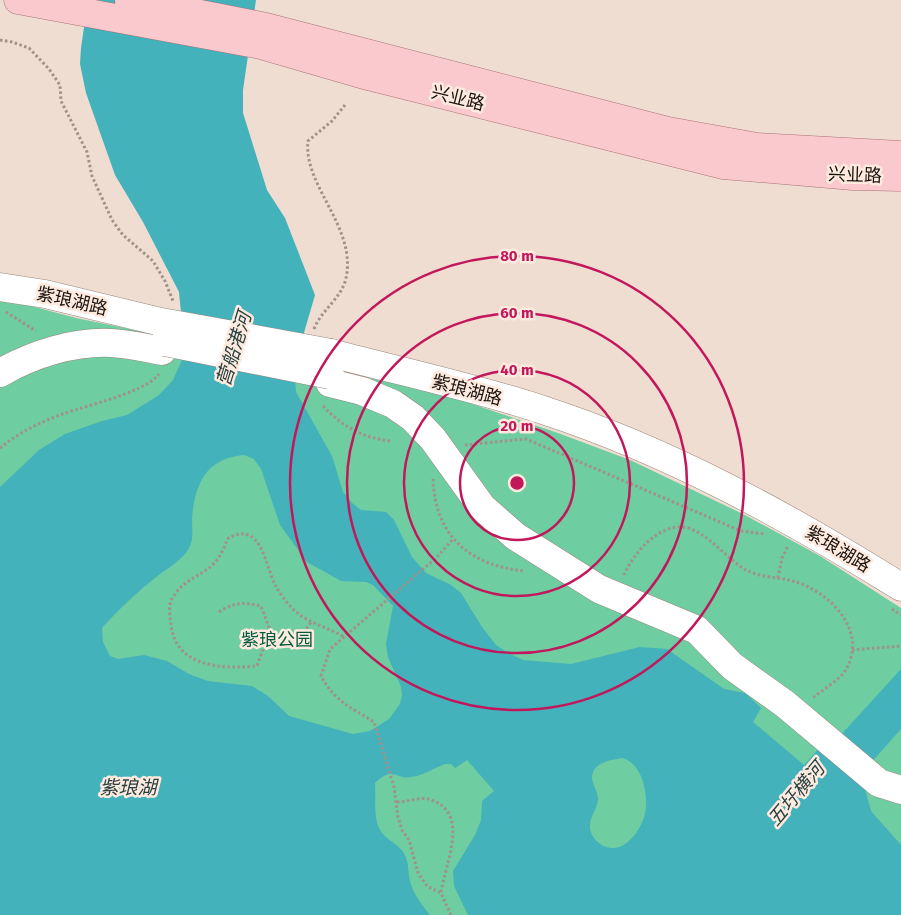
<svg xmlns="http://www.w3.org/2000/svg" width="901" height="915" font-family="'Fira Sans','Noto Sans SC',sans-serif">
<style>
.green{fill:#6ecda1}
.water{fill:#43b2ba;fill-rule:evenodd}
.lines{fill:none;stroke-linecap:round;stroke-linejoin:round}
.minor-casing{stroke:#9a887e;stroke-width:29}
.major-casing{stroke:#a97276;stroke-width:29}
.path{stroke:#a19289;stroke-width:3;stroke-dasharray:2.5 2.5;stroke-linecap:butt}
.minor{stroke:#fff;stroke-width:28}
.major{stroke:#fac9ce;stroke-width:28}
.minor-bridge-casing{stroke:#9a887e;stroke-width:29;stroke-linecap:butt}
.minor-bridge{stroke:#fff;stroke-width:28}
.ring{fill:none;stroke:#c2185b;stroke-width:2.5}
.labels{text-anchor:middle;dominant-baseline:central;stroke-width:5;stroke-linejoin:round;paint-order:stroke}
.street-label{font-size:18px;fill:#1a130f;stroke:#feeade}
.park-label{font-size:18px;fill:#005b3c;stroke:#feeade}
.water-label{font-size:19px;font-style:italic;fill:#284142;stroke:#feeade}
.centre{fill:#c2185b;stroke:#feeade;stroke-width:2.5}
.ring-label{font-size:15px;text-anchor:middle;font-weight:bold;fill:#c2185b;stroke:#feeade;stroke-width:5;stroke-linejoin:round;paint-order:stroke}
</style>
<rect width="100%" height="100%" fill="#f0ddd1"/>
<!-- green -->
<path class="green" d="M0,300L20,303L76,318L437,392L558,433L630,460L743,514L820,556L901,608V915H0Z"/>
<!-- water -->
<path class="water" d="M88,0H256L243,90V113L267,190L285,218L315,295L294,367L296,392L332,456L343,492L352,503L361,510L386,512L394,520L412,557L426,573L451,585L461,593L482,627L496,645L508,653L523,660L571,664L640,647L667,649L724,689L745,693L761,708L753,722L804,765L822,745L828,749L901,669V729L861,774L871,811L901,845V915H468L454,886L453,871L475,835L481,820L482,801L494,791L467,760L455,768L451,764H445C434,768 423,776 411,777C396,780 393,765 375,783C376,797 373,817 380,830C387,842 402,844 406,858C409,865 408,874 410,881C413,894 422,905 430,915H0V487L39,450L65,434L102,421L127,415L159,395L173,380L185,353L179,292L143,222L115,175L86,93L80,64L81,48ZM244,455L254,459L261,469L280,525L307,562L341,581L366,582L373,585L393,606L386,644L388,657L401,687L402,695L400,704L389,719L370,731L353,734L289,716L268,696L252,686L208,681L189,674L167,661L144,655L118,659L110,656L103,642L102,628C118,610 136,593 155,578C166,569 182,561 189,548C194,539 192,528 192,518C195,484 206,458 244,455ZM622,758C640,762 647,788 646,805C646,819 637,836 625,844C612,854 592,844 590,828C589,817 597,810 598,799C598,792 592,784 592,777C593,762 611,760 622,758Z"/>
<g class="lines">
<defs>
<path id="minor" d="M0,287L45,294L161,322
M331,353C402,372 474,387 543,410C669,451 789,517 901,587
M0,373C33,354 74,341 112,343C129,344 146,348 162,351
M330,383L362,391L393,404L413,418L433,439L482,507L515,536L599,589L697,630L732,666L785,704L879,783L901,790"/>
<path id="major" d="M18,0L261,45L368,76L723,165L853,176L901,177
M129,0L266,27L668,131L757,147L901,155"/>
</defs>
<!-- minor casing -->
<use href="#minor" class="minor-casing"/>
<!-- major casing -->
<use href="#major" class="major-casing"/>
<!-- path -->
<path class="path" d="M0,40L12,42L29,48L49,69L60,85L61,101L87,152L92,176L112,220L123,235L153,261L165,281L173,301
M6,312L36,331
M314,329C322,309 342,298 346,278C357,227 303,186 308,141L332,121L345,105
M323,406C343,427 361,437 390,441
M465,445L526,439L741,531L765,534
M0,448C15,436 32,426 50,419C75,407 143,395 159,374
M433,479C435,536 470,566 525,571
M624,575C633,555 654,528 679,527C704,526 726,560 748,571C763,578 780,577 796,582C831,593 869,632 845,671C838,681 822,690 813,698
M778,578L782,558L788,546
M892,609L901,615
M219,612C234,602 244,602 261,606L270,630L257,666C223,669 176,668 171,625C170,617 168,606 172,599C188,570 216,579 227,539C261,519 265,564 275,585C279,592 285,601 291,607C306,623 326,626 344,637
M269,633C288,638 300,640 311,622
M852,650L901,646
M397,802C406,802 420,797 428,799C472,811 445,863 441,893
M451,915L441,893L427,886L418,873L409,840L402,830L398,817L394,787L374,722C351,707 336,703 321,676L330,649L436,558L453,539"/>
<!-- minor -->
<use href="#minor" class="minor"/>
<!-- major -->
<use href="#major" class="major"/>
<defs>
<path id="minor-bridge" d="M161,322L331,353
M165,342L330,375"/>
</defs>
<!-- minor-bridge casing -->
<use href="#minor-bridge" class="minor-bridge-casing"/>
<!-- minor-bridge -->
<use href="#minor-bridge" class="minor-bridge"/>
</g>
<!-- distance rings -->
<g class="ring">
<circle cx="517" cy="483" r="57"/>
<circle cx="517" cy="483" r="113"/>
<circle cx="517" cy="483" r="170"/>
<circle cx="517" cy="483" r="227"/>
</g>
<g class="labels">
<!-- street labels -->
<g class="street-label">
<text transform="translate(458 98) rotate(14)">兴业路</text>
<text transform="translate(855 175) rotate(2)">兴业路</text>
<text transform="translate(72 301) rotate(13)">紫琅湖路</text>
<text transform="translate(467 390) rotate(15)">紫琅湖路</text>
<text transform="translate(838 549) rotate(31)">紫琅湖路</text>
</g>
<!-- park labels -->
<g class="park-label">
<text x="277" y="640">紫琅公园</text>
</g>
<!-- water labels -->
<g class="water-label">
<text transform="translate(234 349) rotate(-73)">营船港河</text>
<text x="128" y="787">紫琅湖</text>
<text transform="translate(796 794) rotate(-50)">五圩横河</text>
</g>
</g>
<circle cx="517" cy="483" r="8" class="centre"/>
<g class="ring-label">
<text x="517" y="261">80 m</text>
<text x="517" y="318">60 m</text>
<text x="517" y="375">40 m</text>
<text x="517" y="431">20 m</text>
</g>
</svg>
